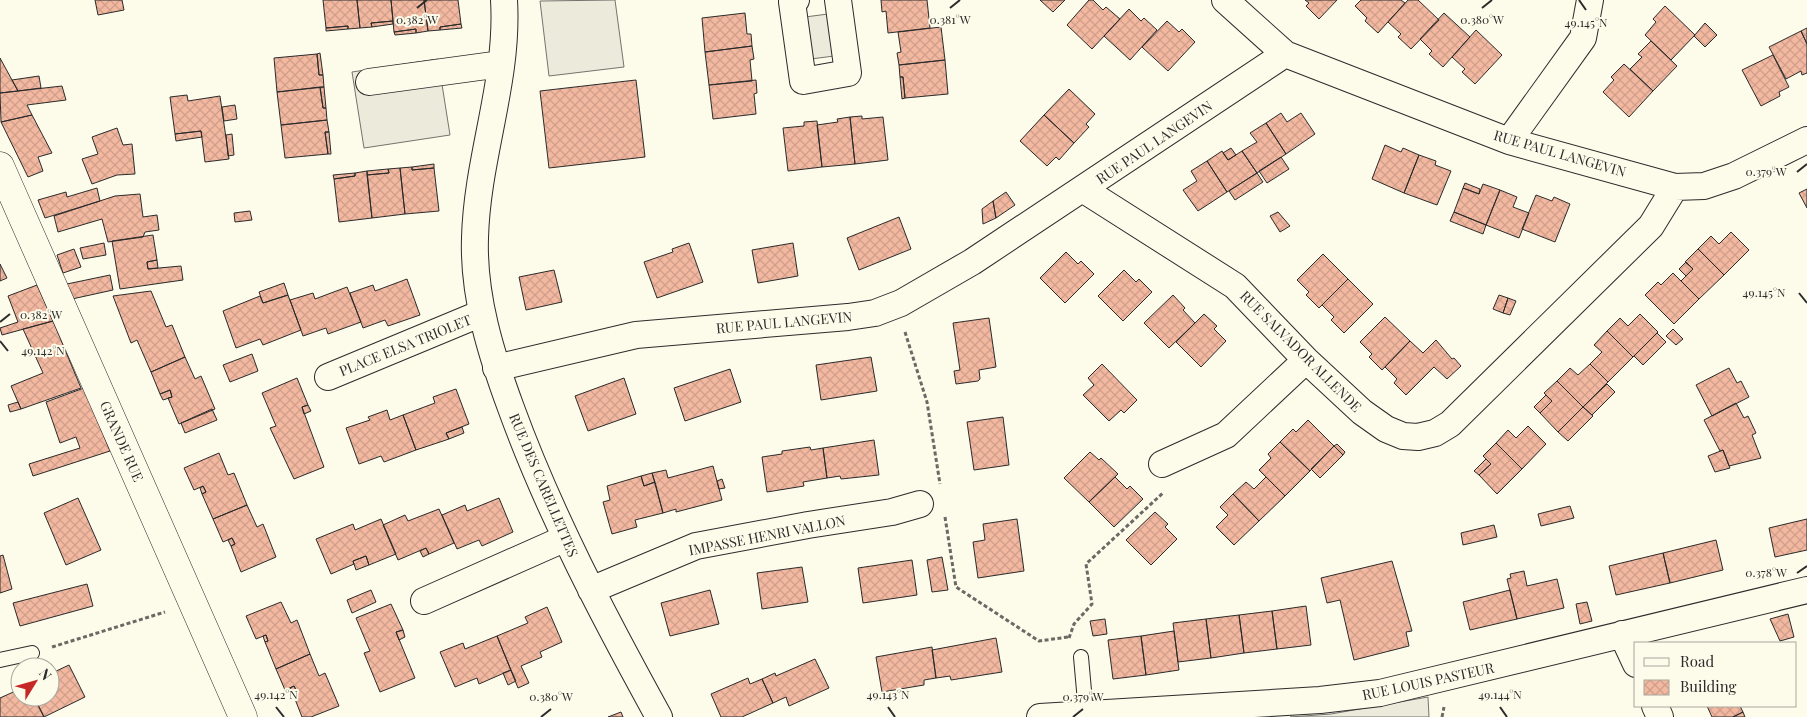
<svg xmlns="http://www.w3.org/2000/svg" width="1807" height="717" font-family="'Playfair Display',serif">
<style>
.parking{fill:#eceadb;stroke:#74746e}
.building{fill:url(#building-cross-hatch);stroke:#2b2b2b}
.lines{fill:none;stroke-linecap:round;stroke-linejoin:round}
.service-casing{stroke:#2b2b2b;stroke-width:16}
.minor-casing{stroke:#2b2b2b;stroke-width:28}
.tertiary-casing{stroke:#2b2b2b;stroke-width:29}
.path{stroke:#6a6964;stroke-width:3;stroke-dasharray:4 2.5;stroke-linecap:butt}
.service{stroke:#fdfbea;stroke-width:14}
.minor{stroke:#fdfbea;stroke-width:26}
.tertiary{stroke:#fdfbea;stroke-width:28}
.ticks{fill:none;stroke:#2b2b2b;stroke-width:2}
.labels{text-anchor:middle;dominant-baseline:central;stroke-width:4;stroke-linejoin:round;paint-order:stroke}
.street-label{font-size:14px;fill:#2b2b2b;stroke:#fdfbea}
.ticks-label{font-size:12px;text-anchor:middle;fill:#2b2b2b;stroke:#fdfbea;stroke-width:4;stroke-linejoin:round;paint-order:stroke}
</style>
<defs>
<pattern id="building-cross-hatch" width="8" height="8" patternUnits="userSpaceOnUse" patternTransform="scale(1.25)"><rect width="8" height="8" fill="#f2b8a0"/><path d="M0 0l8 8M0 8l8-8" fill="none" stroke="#d09e8a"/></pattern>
</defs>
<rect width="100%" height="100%" fill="#fdfbea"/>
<!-- parking -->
<path class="parking" d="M615,0L624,67L549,76L540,1Z
M828,14L834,56L811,59L805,17Z
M438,59L450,135L364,148L352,72Z
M1428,697L1429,717H1290L1331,714Z"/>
<!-- building -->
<path class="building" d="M95,0H122L124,10L98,15Z
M323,0H357L360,28L348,29V26L326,28Z
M357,0H391L393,21L371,23L372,27L360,28Z
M391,0H424L428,31L416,33V29L394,32Z
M424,0H458L461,24L440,27V30L428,31Z
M881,0H927L930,28L888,33L886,11L882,12Z
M1040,0H1065L1053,12Z
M1089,0H1093L1103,10L1106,7L1120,19L1092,49L1067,25Z
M1305,0H1337L1319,19L1306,6L1309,3Z
M1361,0H1401L1405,3L1378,33L1365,21L1367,18L1355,6Z
M1408,0H1418L1439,20L1411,49L1398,37L1401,34L1388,22Z
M1665,6L1695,35L1671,60L1645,35L1656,22L1653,19Z
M1129,9L1141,21L1144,18L1157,30L1130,60L1104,36Z
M745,13L747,34H751L752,46L705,52L702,18Z
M1444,13L1470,37L1443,67L1429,54L1432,51L1420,39Z
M393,21V24L372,27L371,23Z
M1167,21L1179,32L1182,29L1195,42L1168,71L1142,47Z
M1705,23L1717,35L1705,47L1694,36Z
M461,24L462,28L440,30V27Z
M348,26V29L326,31V28Z
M941,27L945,60L899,65L897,53L901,52L898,32Z
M1807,28V44L1801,31Z
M416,29V33L395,35L394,32Z
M1476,30L1502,55L1475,84L1462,72L1465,69L1452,57Z
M1801,31L1807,44V73L1802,75L1801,71L1786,79L1769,47Z
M1651,41L1677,66L1653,91L1630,69L1642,57L1638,54Z
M752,46L754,59L750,60L752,81L709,85L705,52Z
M320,53L323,75H319L317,54Z
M317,54L319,75H323L324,87L277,92L274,58Z
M1773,55L1789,87L1779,92L1780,96L1761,106L1742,70Z
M0,58L18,91L0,93Z
M945,60L948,94L905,98L903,77H900L899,65Z
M1624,64L1653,91L1629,117L1603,92L1614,80L1611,77Z
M39,76L41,88L18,91L12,80Z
M900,77H903L905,98L902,99Z
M636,80L645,157L549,168L540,91Z
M756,80L757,93L754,94L756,114L713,119L709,85Z
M62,86L66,100L27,105L32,115L1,122L0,93Z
M320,87H324L326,108H323Z
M320,87L323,108H326L327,120L281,125L277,92Z
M1069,89L1095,114L1086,124L1089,127L1074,143L1044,115Z
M187,95L188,101L220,96L229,159L205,162L201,131L175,134L170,97Z
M235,105L237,119L224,121L222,107Z
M1281,113L1287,122L1301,113L1315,134L1286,154L1266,123Z
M32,115L52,153L38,157L43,171L28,177L1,122Z
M1044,115L1074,143L1059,160L1056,157L1047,166L1020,141Z
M862,116V119L883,117L888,160L855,164L850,117Z
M850,117L855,164L822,167L817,125L838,122L837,119Z
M327,120L329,132H325L328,154L285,158L281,125Z
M817,121L822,167L788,171L783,128L804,126V122Z
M1266,123L1286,154L1257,173L1242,151L1257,142L1250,133Z
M117,128L123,145L132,144L135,174L117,175L92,184L82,159L98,154L92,137Z
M201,131L202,137L176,141L175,134Z
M325,132H329L331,154H328Z
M232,134L234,155L228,156L226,135Z
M1385,145L1401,152L1403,148L1419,155L1404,193L1372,179Z
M1231,148L1236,155L1228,160L1223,153Z
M1222,151L1228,160L1242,151L1257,173L1227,192L1207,161Z
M1419,155L1436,161L1435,165L1451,171L1437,205L1404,193Z
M1281,157L1289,169L1267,183L1259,171Z
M1207,161L1227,192L1198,211L1183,190L1197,181L1191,171Z
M434,164V168L412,170V167Z
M412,167V170L434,168L439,211L405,214L400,168Z
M400,168L405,214L372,218L367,175L389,173L388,169Z
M388,169L389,173L367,175V171Z
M367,171L372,218L339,222L334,179L355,176V173Z
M355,173V176L334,179L333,175Z
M1257,173L1263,182L1235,200L1229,191Z
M1465,183L1480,189L1479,194L1463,188Z
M1483,184L1500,190L1486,225L1454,212L1463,188L1479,194Z
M97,188L100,201L45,218L38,200L66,192L67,197Z
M1807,189V208L1799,193Z
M1500,190L1517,197L1513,207L1529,213L1519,238L1486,225Z
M1006,192L1015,205L996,218L993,201Z
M140,194L143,217L157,215L159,230L145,232L143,237L108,242L102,219L58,232L54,216L115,196Z
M1536,195L1552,201L1554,197L1570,204L1555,242L1522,229Z
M993,201L996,218L983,224L982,209Z
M250,211L252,220L235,222L234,213Z
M1278,212L1290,226L1280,232L1270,216Z
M1454,212L1486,225L1483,234L1450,221Z
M899,217L911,249L859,270L847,238Z
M1731,232L1749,250L1724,275L1698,249L1711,236L1719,244Z
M153,235L157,260L147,262L148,269L181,266L183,280L120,289L112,241Z
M104,243L106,255L83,259L80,248Z
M689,243L703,282L657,298L644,262L673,252L672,249Z
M793,243L798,276L758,283L752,250Z
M74,249L81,267L63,273L57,255Z
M1698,249L1724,275L1699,299L1681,281L1693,269L1685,262Z
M1066,252L1078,264L1081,261L1094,274L1065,303L1040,278Z
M1323,254L1348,279L1319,308L1306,295L1309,292L1297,280Z
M157,260L158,268L148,269L147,262Z
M1686,262L1693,269L1686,276L1679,269Z
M0,264L7,278L0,281Z
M554,270L562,302L526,310L519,277Z
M1124,270L1136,282L1139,279L1152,292L1123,321L1098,296Z
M1673,273L1699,299L1674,324L1645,295L1658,282L1661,285Z
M110,275L113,290L72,299L67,284Z
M407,279L420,315L388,326L385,320L363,328L350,293L373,285L375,291Z
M1348,279L1373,304L1344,333L1331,320L1334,317L1322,305Z
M284,283L288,295L263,303L259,292Z
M37,285L53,321L2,335L0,328L18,322L8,296Z
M347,287L361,322L328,334L326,328L303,336L290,300L313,293L315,299Z
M151,291L166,327L172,325L185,357L151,372L137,340L131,343L113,296Z
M288,295L301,330L263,345L260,339L236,348L223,311L260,296L263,303Z
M1173,295L1185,308L1183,310L1195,323L1169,348L1144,323Z
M1499,295L1508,298L1503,313L1493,309Z
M1508,298L1516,301L1510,315L1503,313Z
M1204,314L1217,326L1214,329L1226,341L1201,367L1176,342Z
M1640,314L1658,332L1633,357L1607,331L1620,318L1628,326Z
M1385,317L1410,341L1382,370L1369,357L1372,354L1360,342Z
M989,318L996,367L979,370L980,379L978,381L956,384L954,371L960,370L953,323Z
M53,321L81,388L21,409L11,386L43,373L23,329Z
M1673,329L1683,339L1676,345L1666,336Z
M1607,331L1633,357L1608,382L1590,364L1602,352L1594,345Z
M1657,333L1666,342L1643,365L1634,356Z
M1436,340L1452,359L1454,358L1461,366L1447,379L1434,367L1406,395L1394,383L1397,379L1385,367L1410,341L1423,353Z
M252,354L258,371L230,382L223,365Z
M185,357L195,379L201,376L215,409L179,424L168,398L172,397L170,390L160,394L151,372Z
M871,357L877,391L821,400L816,365Z
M1102,364L1137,400L1124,413L1121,410L1109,421L1083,395L1094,385L1088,378Z
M1590,364L1608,382L1583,407L1557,381L1570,368L1578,375Z
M1729,368L1737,383L1741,381L1749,397L1712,416L1696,385Z
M730,369L741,402L685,421L674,388Z
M297,378L308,405L302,407L324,467L294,479L270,428L276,426L262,393Z
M624,378L636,414L588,431L575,396Z
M1557,381L1583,407L1558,432L1540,413L1552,401L1544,393Z
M1607,384L1615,392L1592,415L1583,407Z
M84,388L110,451L33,476L29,464L80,448L76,437L60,443L46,402Z
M456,389L469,424L446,433L449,439L416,450L403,415L435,403L433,397Z
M170,390L172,397L163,400L160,394Z
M1546,395L1552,401L1540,413L1534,407Z
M18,402L21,409L10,412L8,405Z
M1736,403L1744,418L1748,416L1756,433L1752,435L1761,458L1729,466L1723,450L1720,451L1704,420Z
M308,405L311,411L304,414L302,407Z
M1583,407L1593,416L1568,441L1558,432Z
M212,409L217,420L185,433L181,423Z
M387,410L390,420L403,415L416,450L384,462L381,456L359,464L346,428L370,420L368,417Z
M1003,417L1009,465L974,470L967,422Z
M1308,420L1334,446L1310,471L1280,442L1293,429L1296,432Z
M1528,426L1546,444L1522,469L1496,443L1508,430L1516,438Z
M462,427L464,433L449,439L446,433Z
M874,440L879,475L841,479L840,476L827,478L823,448Z
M1280,442L1310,471L1285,496L1259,470L1271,458L1268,454Z
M1496,443L1522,469L1497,494L1479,475L1491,464L1483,456Z
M1337,444L1345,452L1343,455L1334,446Z
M1334,446L1343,455L1320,478L1311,469Z
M810,447L811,450L823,448L827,478L803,482L804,486L767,492L762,457L782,454V451Z
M1723,450L1730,468L1715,472L1708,456Z
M1090,452L1099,460L1101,458L1118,474L1089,502L1064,478Z
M219,453L228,475L234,473L247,505L213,519L202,494L206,492L203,486L194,490L184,468Z
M1486,459L1491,464L1479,475L1474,471Z
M713,466L722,500L676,512V509L663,513L652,473L666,470L668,478Z
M652,473L655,482L644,486L641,476Z
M641,476L644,486L655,482L663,513L635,520L637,527L612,534L603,502L610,500L607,486Z
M1115,477L1127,489L1130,486L1143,499L1114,527L1089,502Z
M1266,477L1285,496L1259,521L1233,494L1246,482L1254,489Z
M722,479L725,488L719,489L717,481Z
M203,486L206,492L202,494L200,488Z
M1233,494L1259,521L1234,545L1216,527L1228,515L1220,507Z
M78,498L101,550L66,565L44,513Z
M499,498L513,532L482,546L479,540L457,549L442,515L465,505L467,511Z
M247,505L257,527L263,524L276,557L241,572L231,546L235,544L232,538L223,542L213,519Z
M1570,506L1574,518L1541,526L1538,514Z
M439,509L454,543L429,554L426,548L398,560L383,525L405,515L408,521Z
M1155,512L1168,524L1165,527L1177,539L1151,565L1126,540Z
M381,519L396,554L369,565L366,556L353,561L354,564L331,574L316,539L353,524L355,530Z
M1017,519L1024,571L978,578L973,542L985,540L983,524Z
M1807,519V550L1775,557L1769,528Z
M1494,525L1497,537L1463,545L1461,533Z
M232,538L235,544L231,546L228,540Z
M1716,540L1723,570L1670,583L1663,553Z
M426,548L429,554L423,557L420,551Z
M1663,553L1670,583L1616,595L1609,566Z
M3,555L12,589L0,593V556Z
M366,556L369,565L356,570L353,561Z
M942,557L948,590L932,592L927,560Z
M912,560L917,595L863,603L858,568Z
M1392,561L1412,631L1406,632L1409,646L1354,660L1340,600L1327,603L1321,578Z
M802,567L808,602L762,609L757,573Z
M1524,571L1527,586L1557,579L1564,608L1517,619L1507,579L1511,578L1510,574Z
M87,584L93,606L20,626L13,603Z
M371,590L376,602L352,613L347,600Z
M710,590L719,624L670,636L661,603Z
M1510,590L1517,619L1470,630L1463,602Z
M281,602L291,623L297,620L310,654L276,669L265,642L268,641L266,635L256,639L246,616Z
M1587,602L1592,621L1580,624L1576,604Z
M391,604L403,630L396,632L415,678L380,692L364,653L370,651L356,618Z
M1306,606L1311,645L1277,649L1272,611Z
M547,607L562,642L540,652L542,657L521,666L529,683L518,688L497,636L528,623L525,617Z
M1272,611L1277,649L1244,653L1239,615Z
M1788,614L1794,637L1780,641L1770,619Z
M1239,615L1244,653L1211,658L1206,619Z
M1105,619L1107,634L1093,636L1090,621Z
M1206,619L1211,658L1178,662L1173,623Z
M403,630L405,637L399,640L396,632Z
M1174,631L1179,670L1146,675L1141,636Z
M266,635L268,641L265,642L263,636Z
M497,636L511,670L479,684L477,678L455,687L440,652L463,643L465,649Z
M1141,636L1146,675L1113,679L1108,640Z
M996,638L1002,672L951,680L950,676L936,678L932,650Z
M932,647L936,678L924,680V685L882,692L876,657Z
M310,654L319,676L325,673L339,706L311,717H302L293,694L297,692L294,686L285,690L276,669Z
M815,659L829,688L789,706L786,697L773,703L762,679L775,673L776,676Z
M69,665L85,697L44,717L34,697H50V674Z
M511,670L516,681L508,685L503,673Z
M748,678L750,684L762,679L773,703L742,717H721L711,694Z
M294,686L297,692L293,694L290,688Z
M20,689V697H34L44,717H0V698Z
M1707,706H1740L1743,712L1733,717H1712Z
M621,712L623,717H608Z
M1743,712L1745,717H1733Z"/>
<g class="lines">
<defs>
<path id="service" d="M1081,657L1086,713
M0,660L32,653"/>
<path id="minor" d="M504,0C509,81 477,157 475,238C473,296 491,354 511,408C550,515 604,617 659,717
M796,0L792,2L803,81L848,73L838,0
M1225,0L1285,54
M369,82L501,64
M1509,141L1583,38L1590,0
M1084,190L1235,286L1306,360L1362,412L1386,429L1403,436L1418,437L1435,433L1450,424L1651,226L1675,187
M496,368L636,335L848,317L875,313L901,303L972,262L1285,54L1509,141L1675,187L1704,186L1734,176L1807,140
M328,377L482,313
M1162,464L1226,435L1306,360
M591,590L696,546L808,525L892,512L920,504
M424,601L566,538
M1622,634L1636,664
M1655,706L1660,717
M1040,717L1320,700L1380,693L1807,590"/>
<path id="tertiary" d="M0,166L243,717"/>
</defs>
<!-- service casing -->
<use href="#service" class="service-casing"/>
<!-- minor casing -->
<use href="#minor" class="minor-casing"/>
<!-- tertiary casing -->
<use href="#tertiary" class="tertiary-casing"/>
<!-- path -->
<path class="path" d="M905,332L927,402L940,484
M945,517L956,587L1039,641L1068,637
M1069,638L1074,624L1092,604L1086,564L1164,492
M52,647L165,612
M1442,717L1444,707"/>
<!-- service -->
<use href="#service" class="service"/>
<!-- minor -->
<use href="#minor" class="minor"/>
<!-- tertiary -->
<use href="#tertiary" class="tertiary"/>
</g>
<!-- ticks -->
<path class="ticks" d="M1579,0L1586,10M417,8L427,0M950,8L960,0M1482,8L1492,0M1797,172L1807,164M1799,293L1807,303M0,322L10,314M0,341L8,351M1797,573L1807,566M276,707L284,717M888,707L895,717M1500,707L1507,717M541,717L551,709M1073,717L1083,709"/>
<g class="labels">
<!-- street labels -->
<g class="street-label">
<text transform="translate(1154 142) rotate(-34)">RUE PAUL LANGEVIN</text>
<text transform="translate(1560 153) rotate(16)">RUE PAUL LANGEVIN</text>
<text transform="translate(784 322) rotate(-5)">RUE PAUL LANGEVIN</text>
<text transform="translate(405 345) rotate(-22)">PLACE ELSA TRIOLET</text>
<text transform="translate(1301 351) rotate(45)">RUE SALVADOR ALLENDE</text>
<text transform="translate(122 441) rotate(66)">GRANDE RUE</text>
<text transform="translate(544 485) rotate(67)">RUE DES CARELLETTES</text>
<text transform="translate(767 535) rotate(-11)">IMPASSE HENRI VALLON</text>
<text transform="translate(1428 681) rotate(-12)">RUE LOUIS PASTEUR</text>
</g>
</g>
<g class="ticks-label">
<text x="417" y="24">0.382°W</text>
<text x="950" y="24">0.381°W</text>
<text x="1482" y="24">0.380°W</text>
<text x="1586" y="27">49.145°N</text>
<text x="1766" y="176">0.379°W</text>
<text x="1764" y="297">49.145°N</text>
<text x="41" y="319">0.382°W</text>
<text x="43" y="355">49.142°N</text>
<text x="1766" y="577">0.378°W</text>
<text x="276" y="699">49.142°N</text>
<text x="888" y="699">49.143°N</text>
<text x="1500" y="699">49.144°N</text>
<text x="551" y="701">0.380°W</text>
<text x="1083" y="701">0.379°W</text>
</g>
<!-- legend -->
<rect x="1634" y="642" width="162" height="65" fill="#fdfbea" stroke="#a9a89e"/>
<rect x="1644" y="658" width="25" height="8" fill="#fdfbea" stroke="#a9a89e"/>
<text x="1680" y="667" font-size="15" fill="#2b2b2b">Road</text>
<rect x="1644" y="680" width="25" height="15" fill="url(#building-cross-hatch)" stroke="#a9a89e"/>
<text x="1680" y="692" font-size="15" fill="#2b2b2b">Building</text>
<!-- north arrow -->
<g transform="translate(35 682) rotate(53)"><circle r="24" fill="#fdfbea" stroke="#a9a89e"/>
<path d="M0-4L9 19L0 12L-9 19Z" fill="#c62828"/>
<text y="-8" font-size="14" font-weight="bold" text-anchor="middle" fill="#2b2b2b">N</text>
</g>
</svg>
